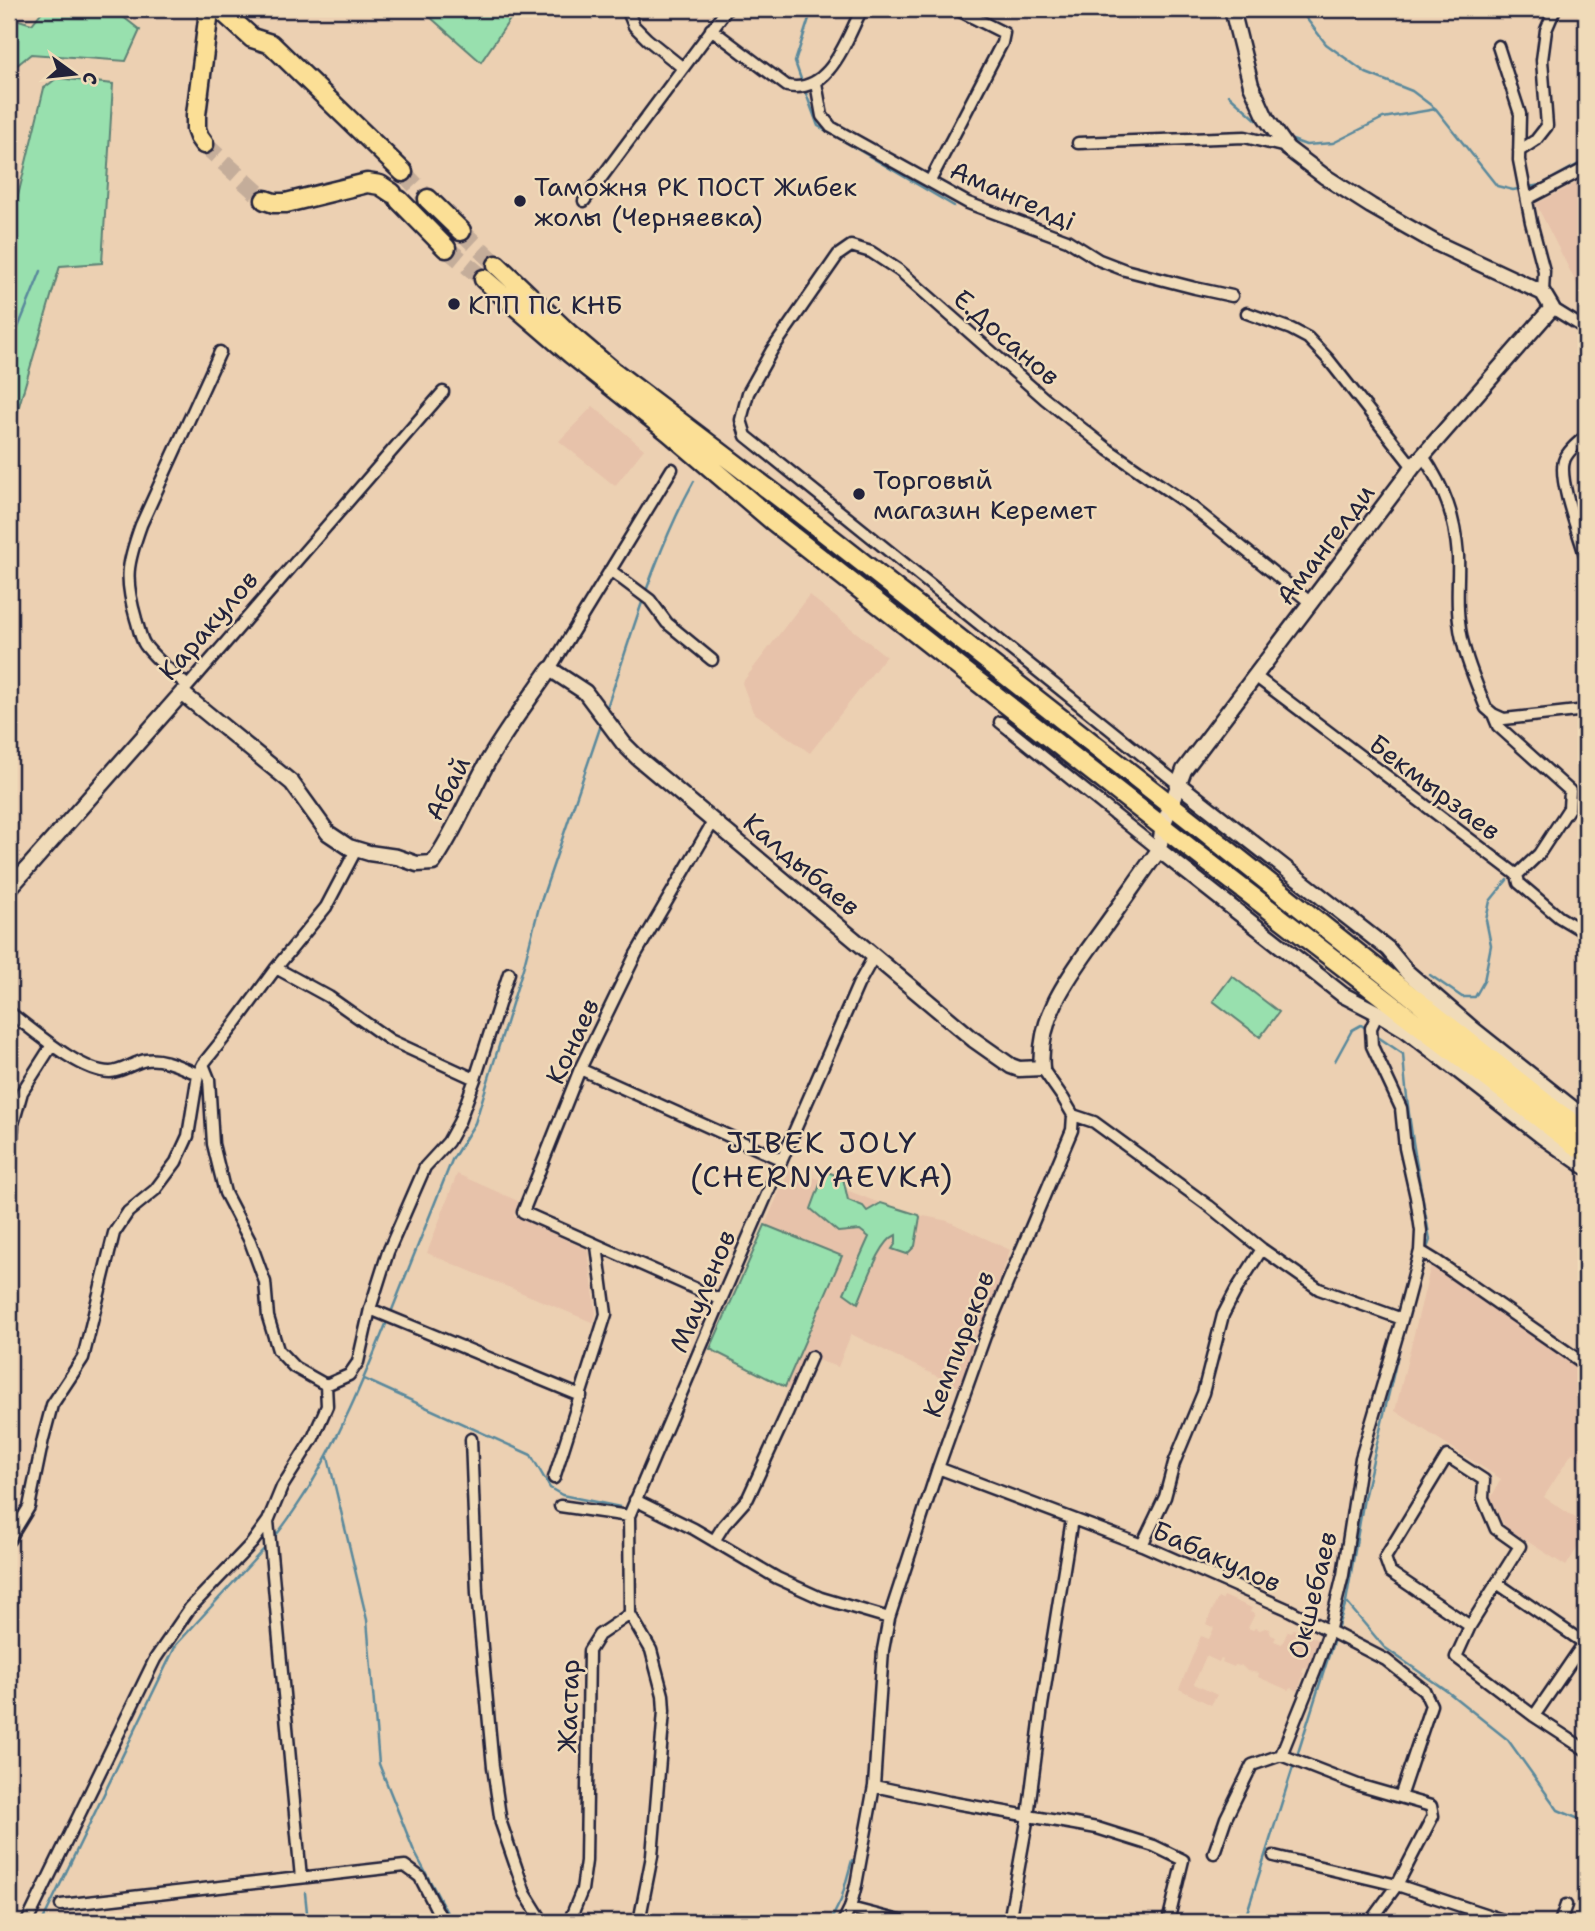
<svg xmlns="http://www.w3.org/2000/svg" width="1595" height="1931" font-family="'Shantell Sans',sans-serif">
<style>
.built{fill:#e7c2aa}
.green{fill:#98e0ae;stroke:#5d8174;stroke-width:2}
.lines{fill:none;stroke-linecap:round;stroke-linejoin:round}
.stream{stroke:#5a899c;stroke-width:2.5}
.highway-tunnel{stroke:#c4ad9a;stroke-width:18;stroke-dasharray:18 9;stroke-linecap:butt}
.street-casing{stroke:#22223b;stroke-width:15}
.secondary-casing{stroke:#22223b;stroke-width:19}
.highway-casing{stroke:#22223b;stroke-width:23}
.street{stroke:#f0dbb9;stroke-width:10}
.secondary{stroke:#f0dbb9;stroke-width:14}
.highway{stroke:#fbdf96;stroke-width:18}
.poi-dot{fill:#22223b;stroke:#f0dbb9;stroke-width:2.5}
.labels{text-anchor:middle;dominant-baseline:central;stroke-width:5;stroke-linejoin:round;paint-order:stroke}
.poi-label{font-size:26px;fill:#22223b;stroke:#f0dbb9;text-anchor:start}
.street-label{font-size:26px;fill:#22223b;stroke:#f0dbb9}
.quarter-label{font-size:30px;letter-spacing:2px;fill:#22223b;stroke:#f0dbb9}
</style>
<rect width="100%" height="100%" fill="#ecd0b2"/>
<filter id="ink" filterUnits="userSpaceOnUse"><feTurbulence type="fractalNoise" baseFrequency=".0143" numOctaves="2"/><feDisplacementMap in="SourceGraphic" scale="14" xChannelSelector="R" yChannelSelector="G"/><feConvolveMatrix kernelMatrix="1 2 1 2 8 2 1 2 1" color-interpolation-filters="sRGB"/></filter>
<g filter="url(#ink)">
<!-- built -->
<path class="built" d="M1586,178V302L1536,204Z
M593,406L644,449L615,486L559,441Z
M809,595L886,656L810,753L753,712L742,683Z
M790,1168L900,1211L948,1221L1010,1250L963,1389L851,1334L838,1367L808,1357L793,1391L710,1349Z
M457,1174L518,1201L514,1216L588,1250L596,1313L594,1323L427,1253Z
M1431,1265L1586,1369V1462L1572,1453L1544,1497L1586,1525V1534L1566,1566L1505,1527L1491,1498L1501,1479L1395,1411Z
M1224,1596L1252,1608L1250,1612L1255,1614L1248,1628L1253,1630L1255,1628L1260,1630L1265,1628L1269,1629L1271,1635L1276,1637L1274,1641L1282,1644L1288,1631L1292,1632L1293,1629L1320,1640L1321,1643L1315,1671L1304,1667L1302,1672L1304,1673L1298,1691L1291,1688L1288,1690L1258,1677L1259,1673L1247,1671L1241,1665L1240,1666L1235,1665L1234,1667L1222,1662L1223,1659L1221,1658L1219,1662L1206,1656L1194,1684L1217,1695L1211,1705L1179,1689L1201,1636L1209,1639L1214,1628L1206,1624L1218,1598L1222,1600Z"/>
<!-- green -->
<path class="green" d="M44,9H113L140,30L126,61L31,54L16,66L9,98V17L32,24Z
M421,9H517L481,62Z
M57,78L113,84L102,263L60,266L9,440V233L44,88Z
M1232,976L1279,1012L1260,1037L1213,1001Z
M825,1171L843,1178L848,1200L863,1206L867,1211L881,1203L919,1215L920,1217L915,1246L907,1254L892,1249L896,1243V1235C879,1242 866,1286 858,1303L844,1293L869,1237L860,1230L838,1232L811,1209Z
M765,1225L842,1256L785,1387L710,1349Z"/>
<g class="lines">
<!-- stream -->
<path class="stream" d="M1302,9L1306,18L1326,44L1366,73L1412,91L1436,109L1497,186L1513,190L1540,185L1586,160
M802,82L795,62L812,9
M804,88L818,126L954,206
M1229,95L1268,130
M1287,138L1306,145L1333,143L1383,118L1436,109
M9,350L41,271
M607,707C633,631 655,552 694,481
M1430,975L1462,997H1475L1484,981L1491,945L1486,920L1490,901L1507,880
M1378,1037L1403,1054C1407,1117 1419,1178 1430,1240L1426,1251
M1335,1061L1352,1030L1361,1025L1364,1027
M1412,1298L1424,1258
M392,1310L452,1160L475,1123L524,965L539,907L601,725
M364,1379L531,1455L550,1488L562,1495L620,1507
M328,1457L367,1620L379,1764L414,1851L452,1922
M276,1535C288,1521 297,1506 307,1491C339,1438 363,1381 386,1324
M1347,1603L1384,1647L1448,1692L1508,1740L1558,1810L1586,1822
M1336,1632L1346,1602L1364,1498L1405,1325
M1297,1756L1334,1639
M305,1893L308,1922
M42,1922L176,1645L264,1549
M830,1922L841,1900L852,1860
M1244,1922L1294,1764"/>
<!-- highway-tunnel -->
<path class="highway-tunnel" d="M204,144L265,200
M403,172L428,199
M461,231L497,265
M446,248L484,279"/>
<defs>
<path id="street" d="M627,9L634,26L647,39L683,68
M711,29L787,86C830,95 846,39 862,9
M1498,46L1520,114L1519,160L1531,222L1544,271L1543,293
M816,83L822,116L831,127L968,203L1067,240L1099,260L1125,270L1195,288L1232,296
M1078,143L1245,137L1286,147
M1519,151L1536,140L1547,126L1542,60L1546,30L1555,9
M930,181L1002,43L1004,33L956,9
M1527,199L1586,168
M584,201L727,9
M1552,308L1586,329
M1247,313L1291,329L1308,338L1328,359L1413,467
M1586,436C1579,442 1567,451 1564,461C1558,481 1580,537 1586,558
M1423,456C1445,489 1455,517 1458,556C1459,578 1456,600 1459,621C1462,651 1475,680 1486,708L1493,714L1504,719L1586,710
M610,570L650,600L667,623L712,660
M550,669L672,469
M1255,676L1517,875L1519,883L1559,917L1586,933
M188,686C173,673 157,661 145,645C140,638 139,628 136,619C124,578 127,564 141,525L220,352
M182,693L443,392
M1493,714L1498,726L1570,791L1569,808L1539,854L1517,875
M1000,722L1159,850
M1178,784L746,436L741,420L748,393L772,350L838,255L851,246L871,252L900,271L1045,399L1109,450L1192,507L1311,603
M713,822L636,954L580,1069L523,1212L721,1300
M276,968L329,997L390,1040L475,1079
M9,1012C33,1030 80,1072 110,1072C122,1072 134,1062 146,1060C163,1057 182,1068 198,1074
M203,1064L209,1079L213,1144L225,1193L250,1241L265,1282L268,1317L278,1350L294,1367L326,1385
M580,1069L782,1160
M1073,1115L1094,1122L1209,1206L1262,1249L1319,1289L1402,1319
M9,1192L13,1124L22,1092L52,1045
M1420,1251L1438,1262L1586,1365
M370,1309L581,1396
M471,1439L477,1593L493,1767L501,1823L525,1893L543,1922
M938,1468L1142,1545L1287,1609L1386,1660L1424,1690L1431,1705L1400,1797
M554,1478L606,1314L597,1246
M635,1500L694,1529L777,1578L821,1598L889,1618
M560,1506L629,1516
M268,1521L301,1878
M9,1540L29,1507L43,1439L52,1405L83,1358L114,1233L128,1212L155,1190L176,1162L188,1136L198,1074L203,1064L232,1028L276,968L326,907L356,850
M714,1541L724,1525L748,1498L787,1413L811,1357
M1142,1545L1165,1497L1174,1463L1203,1393L1223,1315L1236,1290L1262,1249
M1497,1583L1584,1643
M1470,1626L1390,1572L1385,1558L1447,1456L1484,1480L1483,1498L1496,1529L1520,1546L1470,1626L1456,1657L1534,1716L1586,1750
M1534,1716L1586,1640
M1281,1755L1358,1785L1431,1806L1433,1816L1397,1885L1370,1922
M874,1786L949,1802L1097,1828L1154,1846L1183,1860L1168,1922
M1214,1853L1226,1818L1252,1765L1281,1755L1315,1671L1329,1632L1343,1575L1361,1458L1402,1319L1420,1251L1421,1231L1416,1197L1405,1148L1401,1108L1372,1046L1371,1028L1378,1013
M1274,1856L1397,1885L1509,1922
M61,1905L405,1866L420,1877L443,1922
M850,1908L904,1922
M27,1922L155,1659L190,1608L252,1543L268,1521L282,1487L313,1438L327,1406L326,1385L349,1375L358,1362L370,1309L388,1252L425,1167L448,1142L459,1122L475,1079L509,973
M569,1922L582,1890L586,1861L589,1651L599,1635L630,1614
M639,1922L652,1856L664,1711L663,1695L651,1650L630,1614L629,1516L721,1300L858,985L874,956
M843,1922L850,1908L856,1885L874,1786L883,1650L889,1618L938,1468L985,1336L1072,1130L1073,1115L1063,1098L1042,1068
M1009,1922L1028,1816L1042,1706L1072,1519
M1560,1922L1566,1905"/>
<path id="secondary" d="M1178,784L1388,949L1407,972L1474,1030L1586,1119
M1159,850L1343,995L1378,1013L1406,1030L1543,1137L1586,1167
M9,889L182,693L292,783L328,833L349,847L369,853L397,857L417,864L433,863C455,832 468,797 487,763C505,731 529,700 550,669L585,692L624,744L638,758L974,1040L1011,1066L1019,1069L1042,1068C1037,1014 1073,971 1103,929C1122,903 1140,876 1159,850L1163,826L1184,770L1413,467L1552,308L1543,293L1438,244L1371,206L1324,176L1287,148L1266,118L1251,85L1232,9"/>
<path id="highway" d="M220,9L252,38L271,44L403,172
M204,144L199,137L196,129V115L209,11L207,9
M428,199L461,231
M265,200L274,203H286L367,183L380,185L392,193
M399,200L446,248
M497,265L568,333L614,372L788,504L1204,831L1557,1112L1586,1132
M484,279L571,354L669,432L773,521L1191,849L1573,1144L1586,1152"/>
</defs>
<!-- street casing -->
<use href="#street" class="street-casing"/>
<!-- secondary casing -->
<use href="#secondary" class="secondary-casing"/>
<!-- highway casing -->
<use href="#highway" class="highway-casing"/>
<!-- street -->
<use href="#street" class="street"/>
<!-- secondary -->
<use href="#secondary" class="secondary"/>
<!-- highway -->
<use href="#highway" class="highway"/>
</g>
</g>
<!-- markers -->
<g class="poi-dot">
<circle cx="520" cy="201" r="7"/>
<circle cx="454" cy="304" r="7"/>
<circle cx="859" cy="494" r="7"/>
</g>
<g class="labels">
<!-- poi labels -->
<g class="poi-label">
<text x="534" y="186">Таможня РК ПОСТ Жибек<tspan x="534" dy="30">жолы (Черняевка)</tspan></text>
<text x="468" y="304">КПП ПС КНБ</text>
<text x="873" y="479">Торговый<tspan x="873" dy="30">магазин Керемет</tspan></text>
</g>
<!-- street labels -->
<g class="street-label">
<text transform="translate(1013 195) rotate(24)">Амангелді</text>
<text transform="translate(1007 337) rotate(41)">Е.Досанов</text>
<text transform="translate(1325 544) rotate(-53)">Амангелди</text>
<text transform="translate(208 625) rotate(-49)">Каракулов</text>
<text transform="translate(1435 787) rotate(37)">Бекмырзаев</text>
<text transform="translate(447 788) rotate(-63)">Абай</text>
<text transform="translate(802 864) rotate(40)">Калдыбаев</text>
<text transform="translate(572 1041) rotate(-65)">Конаев</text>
<text transform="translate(702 1291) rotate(-67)">Мауленов</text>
<text transform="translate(958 1344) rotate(-69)">Кемпиреков</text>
<text transform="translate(1217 1556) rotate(24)">Бабакулов</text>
<text transform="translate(1312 1595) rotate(-76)">Окшебаев</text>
<text transform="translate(568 1706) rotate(-88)">Жастар</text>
</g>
<!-- quarter labels -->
<g class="quarter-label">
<text x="822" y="1142">JIBEK JOLY<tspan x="822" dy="34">(CHERNYAEVKA)</tspan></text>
</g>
</g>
<!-- margin -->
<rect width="1595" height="1931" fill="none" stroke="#f0dbb9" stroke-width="35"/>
<rect x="18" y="18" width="1560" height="1896" fill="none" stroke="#22223b" stroke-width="2.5" filter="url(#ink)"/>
<!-- north arrow -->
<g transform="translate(74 74) rotate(105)" stroke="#f0dbb9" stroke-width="5" paint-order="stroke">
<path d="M0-5L12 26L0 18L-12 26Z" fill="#22223b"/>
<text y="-10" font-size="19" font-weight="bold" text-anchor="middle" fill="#22223b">С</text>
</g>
</svg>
